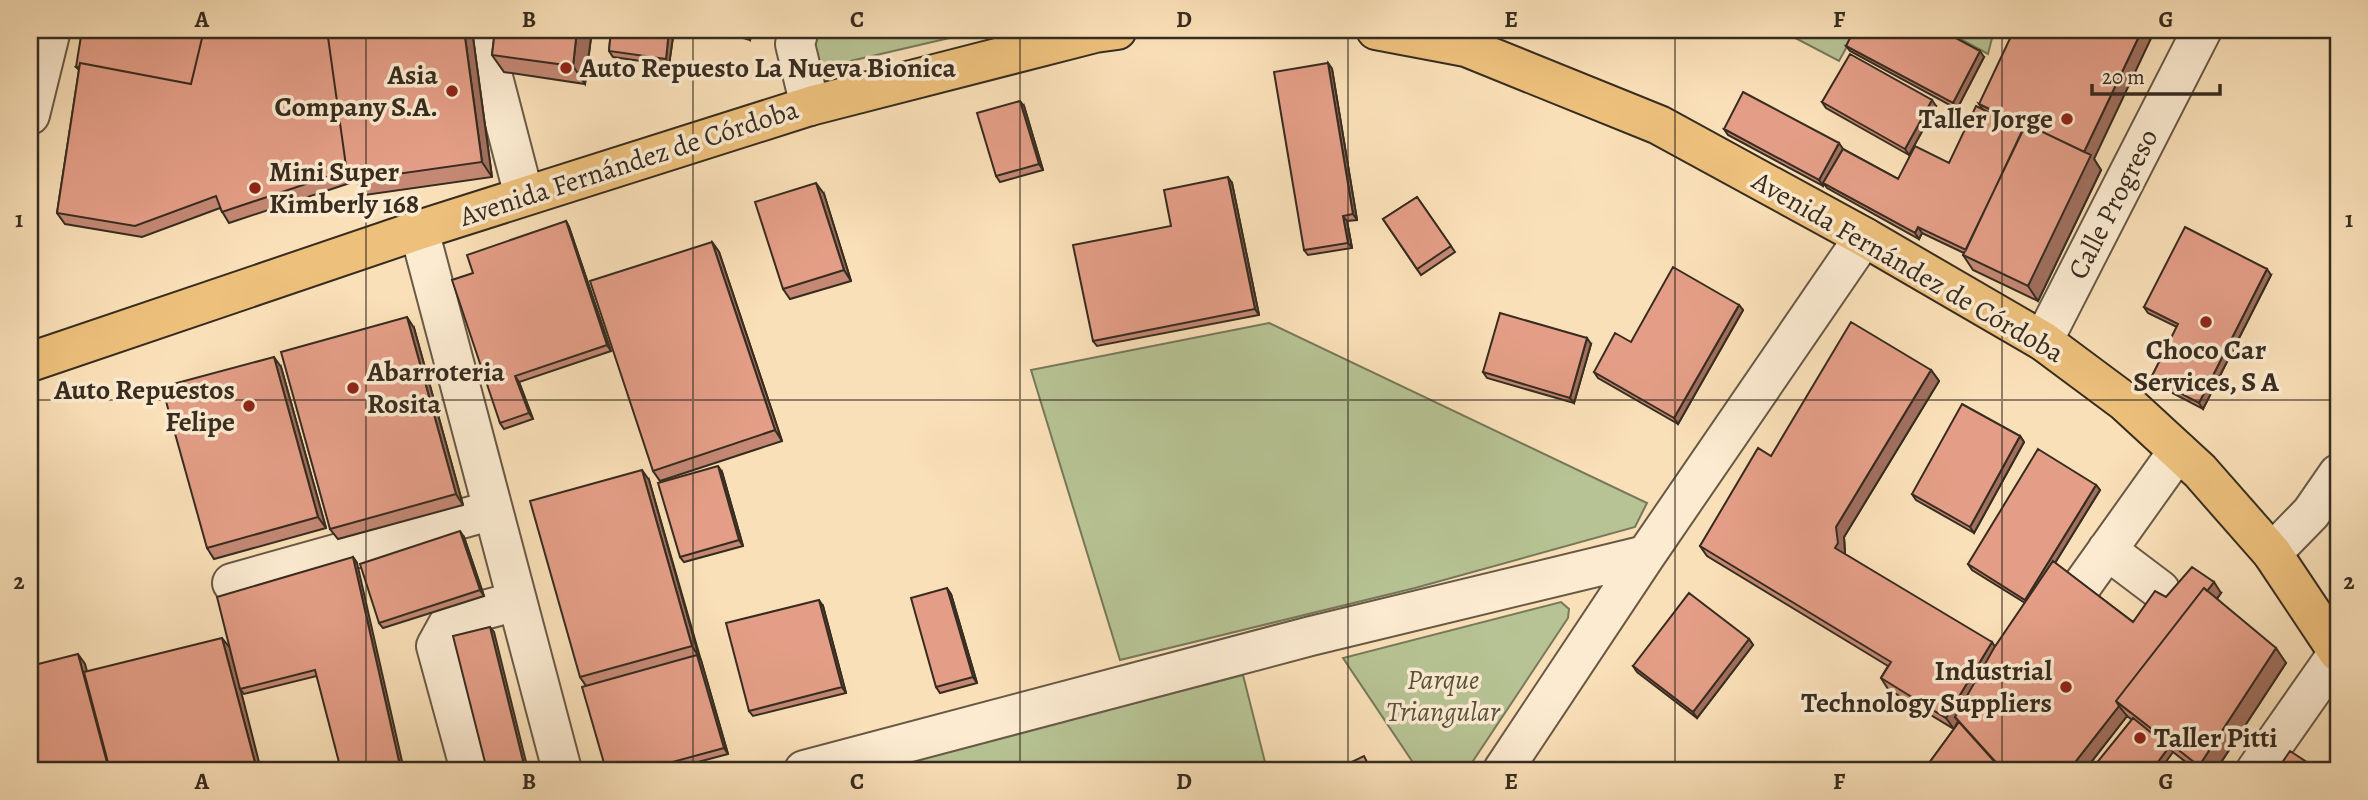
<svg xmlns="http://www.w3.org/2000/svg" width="2368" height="800" font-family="Alegreya,serif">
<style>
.green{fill:#b7c394;stroke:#77785a;stroke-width:2}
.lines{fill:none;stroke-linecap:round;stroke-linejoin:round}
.minor-casing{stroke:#685946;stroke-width:42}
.major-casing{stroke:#372c20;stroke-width:42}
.minor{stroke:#fcebd1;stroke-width:38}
.major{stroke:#edc07c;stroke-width:38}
.wall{fill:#c48874;stroke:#372c20;stroke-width:2}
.shaded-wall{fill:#a06f5e;stroke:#372c20;stroke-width:2}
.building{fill:#e49e87;stroke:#372c20;stroke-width:2}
.grid{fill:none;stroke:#372c20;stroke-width:2;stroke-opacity:0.55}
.poi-dot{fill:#8f2418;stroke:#fcebd1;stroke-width:2.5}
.labels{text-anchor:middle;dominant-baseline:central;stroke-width:7;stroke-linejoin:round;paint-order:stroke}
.poi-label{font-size:28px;font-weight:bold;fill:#372c20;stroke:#fcebd1;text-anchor:start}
.street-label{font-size:28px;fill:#372c20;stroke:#fcebd1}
.park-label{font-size:28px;font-style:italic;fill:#57523d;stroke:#fcebd1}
.neatline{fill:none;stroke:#372c20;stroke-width:2.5}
.grid-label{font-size:23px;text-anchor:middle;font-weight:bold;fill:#372c20}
</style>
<rect width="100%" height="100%" fill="#fae0b8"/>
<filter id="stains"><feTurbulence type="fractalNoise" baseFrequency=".00286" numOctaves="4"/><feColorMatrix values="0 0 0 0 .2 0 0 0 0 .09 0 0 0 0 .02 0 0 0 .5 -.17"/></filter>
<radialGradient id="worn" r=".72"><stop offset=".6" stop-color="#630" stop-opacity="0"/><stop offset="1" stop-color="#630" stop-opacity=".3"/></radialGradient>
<!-- green -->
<path class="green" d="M811,30H984L816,69Z
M1780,30H1856L1839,61Z
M1944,30H1994L1988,54Z
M1269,323L1647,503L1635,527L1415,588L1120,660L1031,370Z
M1561,602L1569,609L1568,618L1467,770H1418L1343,658Z
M1243,675L1267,770H876Z"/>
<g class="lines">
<defs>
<path id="minor" d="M488,30L492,73L524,196
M799,30L795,44L810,106
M30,115L51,30
M419,230L562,770
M2043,341L2202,30
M2107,550L2160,590
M2272,553L2311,513L2338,474
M232,583L493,510
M2081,587L2178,451
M470,770L436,646L451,619L517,601
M804,770L1311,636L1646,555
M1503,770L1646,555L1864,237
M2256,770L2338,653"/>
<path id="major" d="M1376,30L1466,47L1659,125L1864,237L2043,341L2125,402L2200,471L2272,553L2338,652
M30,362L419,230L810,106L1095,33L1117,30"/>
</defs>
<!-- minor casing -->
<use href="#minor" class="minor-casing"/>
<!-- major casing -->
<use href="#major" class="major-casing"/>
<!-- minor -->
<use href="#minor" class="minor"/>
<!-- major -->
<use href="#major" class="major"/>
</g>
<!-- wall -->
<path class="wall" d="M472,30L492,177L365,195L356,181L229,223L220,208L142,237L65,224L57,213L79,70L76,67Z
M495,30H592L585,84L504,72L492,55Z
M611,30H674L669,65L613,57L609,51Z
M716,30H753L750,40Z
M1846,46L1984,57L1957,109L1850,51Z
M1328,63L1332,69L1357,220L1347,221L1352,248L1308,255L1304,250Z
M1822,102L1936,106L1909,155L1826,108Z
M1979,104L2094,159L2101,170L2038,301L1973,270L1963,255L1964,253L1922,233L1919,239L1827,188L1824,184L1823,186L1728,135L1724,129L1843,149L1898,179L1949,163L1983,110Z
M1024,106L1043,170L1000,182L996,176Z
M1232,183L1259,315L1097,346L1093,341L1171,226Z
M824,194L851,281L790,299L783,289Z
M1417,197L1455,252L1421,275L1383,219Z
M566,221L569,227L611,351L519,382L533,419L504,429L500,423L473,273Z
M712,242L719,252L782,441L660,481L653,471Z
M2271,275L2203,409L2155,384L2151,378L2177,327L2148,313L2144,307Z
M1739,305L1743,310L1678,424L1598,378L1594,372L1631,342Z
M414,328L463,505L338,539L330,529Z
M1591,344L1574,403L1487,378L1483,372Z
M281,367L326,528L214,559L207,548Z
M1931,370L1939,381L1844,537L1845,554L1995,647L2025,603L1972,570L1968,564L2096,485L2100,490L2055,563L2133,622L2166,597L2221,593L2217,599L2286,663L2216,770H2196L2127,716L2085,770H1924L1959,722L1958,721L1954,729L1888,689L1881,678L1888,666L1707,556L1700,546L1771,456Z
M2020,436L2024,442L1974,533L1916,500L1912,494Z
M722,472L743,546L684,562L680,557Z
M649,480L728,754L668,770H606L586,686L580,677Z
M464,537L484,596L383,628L379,623Z
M353,557L357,563L317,676L244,694L240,689Z
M951,594L977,683L940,693L936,687Z
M823,606L846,693L753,716L749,711Z
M1749,639L1753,645L1697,718L1637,672L1633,666Z"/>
<!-- shaded-wall -->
<path class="shaded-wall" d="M464,30H472L492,177L482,162Z
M577,30H592L585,84L573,66Z
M669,30H674L669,65L666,59Z
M743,30H753L750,40Z
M2142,30H2155L2094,159L2101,170L2038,301L2028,286L2083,154Z
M1980,51L1984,57L1957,109L1953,103Z
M1328,63L1332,69L1357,220L1353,214Z
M1932,100L1936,106L1909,155L1905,149Z
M1020,101L1024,106L1043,170L1039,164Z
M1839,143L1843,149L1823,183L1824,184L1823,186L1819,180Z
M1228,177L1232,183L1259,315L1255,309Z
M816,183L824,194L851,281L844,270Z
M1343,216L1347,221L1352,248L1348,243Z
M566,221L569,227L611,351L607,345Z
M1918,227L1922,233L1919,239L1915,233Z
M712,242L719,252L782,441L775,430Z
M2267,269L2271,275L2203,409L2199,403Z
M1739,305L1743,310L1678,424L1674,418Z
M407,317L414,328L463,505L456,494Z
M1587,338L1591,344L1574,403L1570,398Z
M274,357L281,367L326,528L318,517Z
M1931,370L1939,381L1844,537L1845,553L1843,559L1835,548L1836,527Z
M515,376L519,382L533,419L529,413Z
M2020,436L2024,442L1974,533L1970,527Z
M718,466L722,472L743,546L739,540Z
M642,470L649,480L699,657L692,646Z
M2096,485L2100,490L2029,605L2025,600Z
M460,531L464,537L484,596L480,590Z
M353,557L357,563L404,770H401Z
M2214,582L2221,593L2130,712L2120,704Z
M947,588L951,594L977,683L973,677Z
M819,600L823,606L846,693L842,687Z
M490,627L494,632L528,770L525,769Z
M222,638L230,648L261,770H257Z
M1749,639L1753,645L1697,718L1693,712Z
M1992,642L1999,653L1955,717L1958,721L1954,729L1946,718Z
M2276,648L2286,663L2216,770H2202L2199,766Z
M78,654L85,664L114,770H109Z
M697,655L701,660L728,754L724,748Z
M2119,706L2127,716L2085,770H2069Z
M2169,747L2173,752L2160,770H2152Z"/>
<!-- building -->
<path class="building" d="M82,30H204L191,84L80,63L79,67H76Z
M204,30H327L346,166L348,170L222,212L216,196L135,226L57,213L80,63L191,84Z
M327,30H464L482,162L355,180L346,166Z
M495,30H577L573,66L492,55Z
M611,30H669L666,59L609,51Z
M1854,30H1941L1980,51L1953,103L1846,46Z
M2014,30H2142L2084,152L2026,124L2025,126L1979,104Z
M1850,54L1932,100L1905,149L1822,102Z
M1328,63L1353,214L1343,216L1348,243L1304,250L1274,72Z
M1743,92L1839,143L1819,180L1724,129Z
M1020,101L1039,164L996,176L977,113Z
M1976,106L2023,129L1966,250L1918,227L1915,233L1823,183L1843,149L1898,179L1915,146L1949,163Z
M2026,124L2091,155L2028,286L1963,255Z
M1228,177L1255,309L1093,341L1073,245L1171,226L1164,190Z
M816,183L844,270L783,289L755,202Z
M1417,197L1451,246L1417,269L1383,219Z
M566,221L607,345L515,376L529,413L500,423L452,280L473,273L467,255Z
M2185,227L2267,269L2199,403L2151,378L2178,324L2144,307Z
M712,242L775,430L653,471L590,281Z
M1673,267L1739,305L1674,418L1594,372L1615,333L1631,342Z
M1500,313L1587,338L1570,398L1483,372Z
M407,317L456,494L330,529L281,352Z
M1851,322L1931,370L1836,527L1838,543L1835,548L1992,642L1946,718L1881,678L1891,662L1700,546L1758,448L1771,456Z
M274,357L318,517L207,548L162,387Z
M1962,404L2020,436L1970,527L1912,494Z
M2038,449L2096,485L2025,600L1968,564Z
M718,466L739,540L680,557L658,483Z
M642,470L692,646L580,677L530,501Z
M2338,505V515L2335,510Z
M460,531L480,590L379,623L360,564Z
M353,557L401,770H341L315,670L240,689L217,597Z
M2053,561L2133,622L2155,591L2166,597L2192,567L2214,582L2207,591L2204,588L2116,701L2119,706L2069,770H2003L1955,717L1994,648Z
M947,588L973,677L936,687L911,598Z
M2204,588L2276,648L2199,766L2116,701Z
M1689,593L1749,639L1693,712L1633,666Z
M819,600L842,687L749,711L726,623Z
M490,627L525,769L520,770H487L453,636Z
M222,638L257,770H110L84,672Z
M78,654L109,770H30V666Z
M697,655L724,748L643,770H606L582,687Z
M2133,718L2169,747L2152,770H2091Z
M1959,722L2002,770H1924Z
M2290,751L2319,770H2277Z
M1364,756L1371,770H1335Z"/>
<!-- grid -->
<path class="grid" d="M366,30V770M693,30V770M1020,30V770M1348,30V770M1675,30V770M2002,30V770M30,400H2338"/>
<!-- markers -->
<g class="poi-dot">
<circle cx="566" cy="68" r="7"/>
<circle cx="452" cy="91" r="7"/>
<circle cx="2067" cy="119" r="7"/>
<circle cx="255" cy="188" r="7"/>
<circle cx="2206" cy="322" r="7"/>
<circle cx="353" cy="388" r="7"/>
<circle cx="249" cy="406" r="7"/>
<circle cx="2066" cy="687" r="7"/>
<circle cx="2140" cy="738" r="7"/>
</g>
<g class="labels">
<!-- poi labels -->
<g class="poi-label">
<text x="580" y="68">Auto Repuesto La Nueva Bionica</text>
<text x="438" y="75" text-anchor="end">Asia<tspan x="438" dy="32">Company S.A.</tspan></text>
<text x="2053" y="119" text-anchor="end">Taller Jorge</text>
<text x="269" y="172">Mini Super<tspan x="269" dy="32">Kimberly 168</tspan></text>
<text x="2206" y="350" text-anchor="middle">Choco Car<tspan x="2206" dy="32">Services, S A</tspan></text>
<text x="367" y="372">Abarroteria<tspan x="367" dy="32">Rosita</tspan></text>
<text x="235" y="390" text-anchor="end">Auto Repuestos<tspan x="235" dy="32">Felipe</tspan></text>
<text x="2052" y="671" text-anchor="end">Industrial<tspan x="2052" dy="32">Technology Suppliers</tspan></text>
<text x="2154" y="738">Taller Pitti</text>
</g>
<!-- street labels -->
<g class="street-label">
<text transform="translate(629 163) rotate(-18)">Avenida Fernández de Córdoba</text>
<text transform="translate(2113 204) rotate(-63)">Calle Progreso</text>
<text transform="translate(1908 267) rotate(30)">Avenida Fernández de Córdoba</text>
</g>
<!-- park labels -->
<g class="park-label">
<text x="1443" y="680">Parque<tspan x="1443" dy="32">Triangular</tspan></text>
</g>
</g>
<!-- margin -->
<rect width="2368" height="800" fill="none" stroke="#fae0b8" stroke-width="77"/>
<!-- scale -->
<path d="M2092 84v10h128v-10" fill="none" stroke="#372c20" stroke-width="3.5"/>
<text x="2102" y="84" font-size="21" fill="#372c20" stroke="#fcebd1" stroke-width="5" paint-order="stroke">20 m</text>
<rect x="38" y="38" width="2292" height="724" class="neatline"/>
<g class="grid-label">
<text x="202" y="27">A</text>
<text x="529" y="27">B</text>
<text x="857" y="27">C</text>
<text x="1184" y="27">D</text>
<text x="1511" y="27">E</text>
<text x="1839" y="27">F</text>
<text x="2166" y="27">G</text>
<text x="19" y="227">1</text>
<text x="2349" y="227">1</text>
<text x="19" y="589">2</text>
<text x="2349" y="589">2</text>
<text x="202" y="789">A</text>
<text x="529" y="789">B</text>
<text x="857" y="789">C</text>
<text x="1184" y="789">D</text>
<text x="1511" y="789">E</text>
<text x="1839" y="789">F</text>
<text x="2166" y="789">G</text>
</g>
<rect width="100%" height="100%" filter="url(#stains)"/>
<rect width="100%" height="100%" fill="url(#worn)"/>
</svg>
